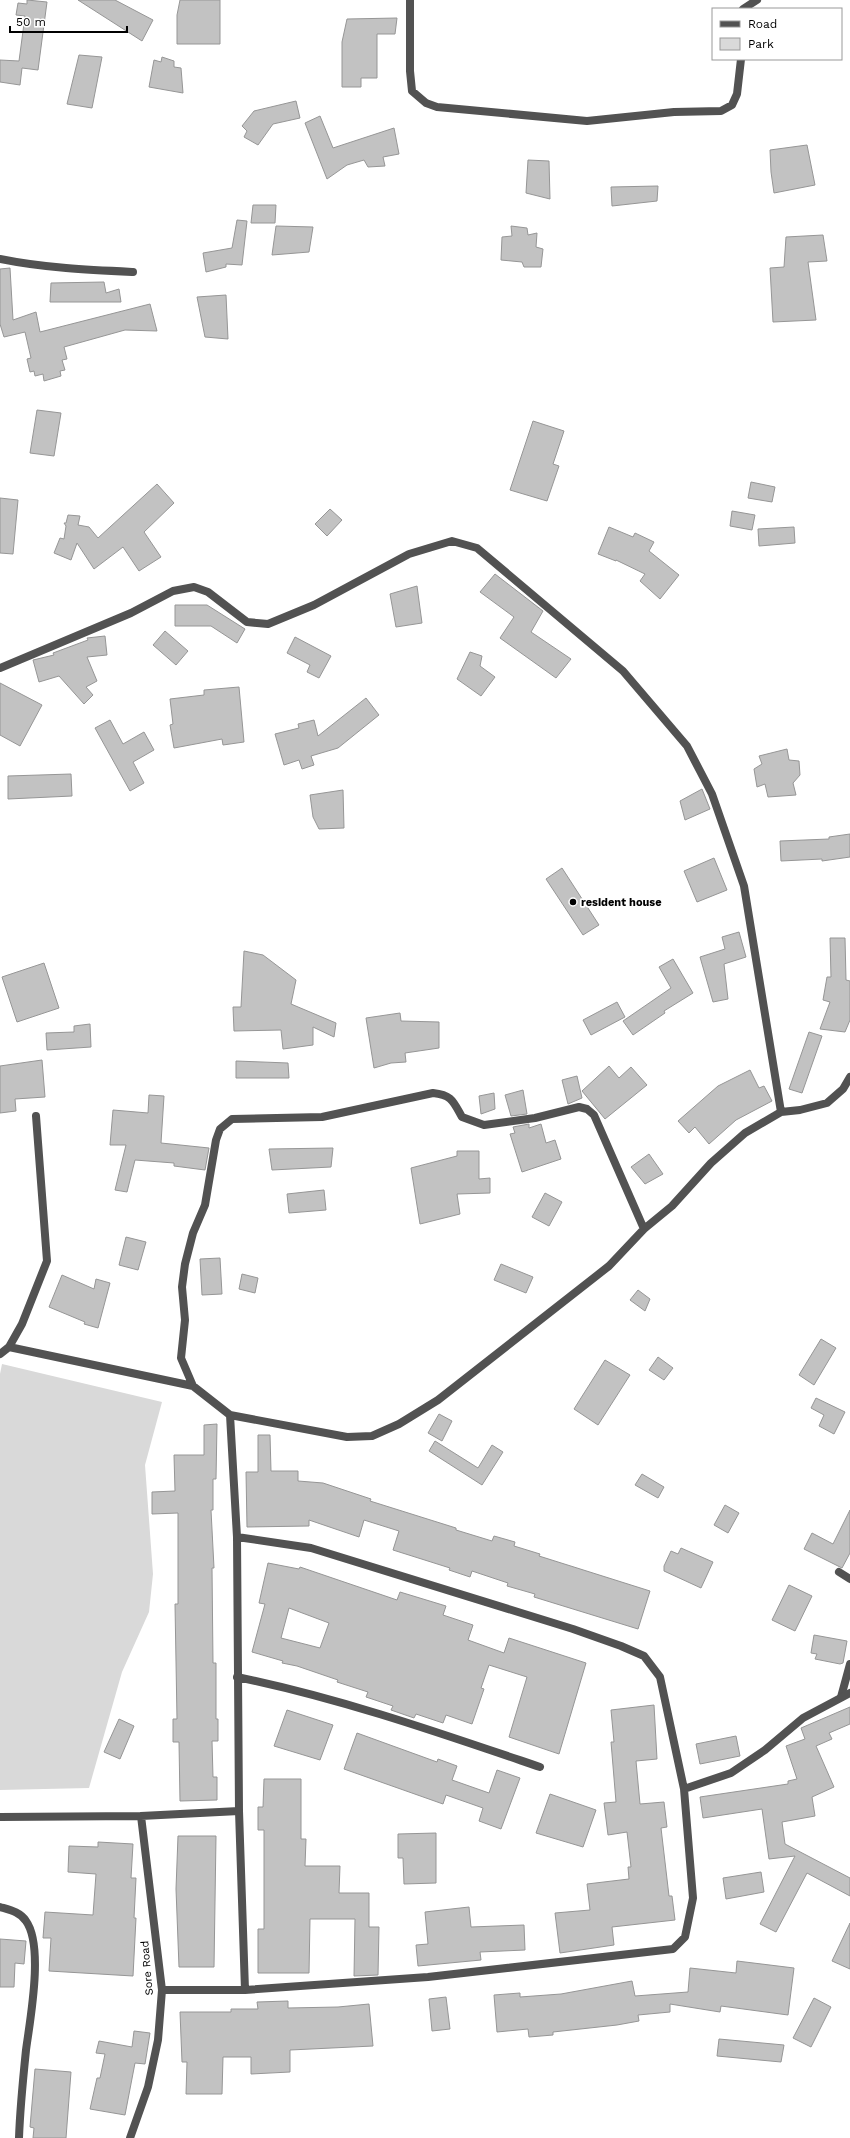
<svg xmlns="http://www.w3.org/2000/svg" width="850" height="2138" font-family="'Work Sans',sans-serif">
<style>
.green{fill:#d9d9d9}
.building{fill:#c2c2c2;stroke:#969696;fill-rule:evenodd}
.lines{fill:none;stroke-linecap:round;stroke-linejoin:round}
.service{stroke:#525252;stroke-width:8}
.minor{stroke:#525252;stroke-width:8}
.poi-dot{fill:#000;stroke:#fff;stroke-width:1.5}
.labels{text-anchor:middle;dominant-baseline:central;stroke-width:3.5;stroke-linejoin:round;paint-order:stroke}
.poi-label{font-size:11px;font-weight:bold;fill:#000;stroke:#fff;text-anchor:start}
.street-label{font-size:11px;fill:#000;stroke:#fff}
</style>
<rect width="100%" height="100%" fill="#fff"/>
<!-- green -->
<path class="green" d="M2,1364L162,1402L145,1465L153,1574L149,1612L122,1672L89,1788L0,1790V1374Z"/>
<!-- building -->
<path class="building" d="M27,0L47,2L38,70L22,68L20,85L0,82V60L19,61L25,16L16,15L18,3L27,4Z
M78,0H115L153,20L142,41Z
M180,0H220V44H177V15Z
M397,18L395,34H377V78H361V87H342V42L347,19Z
M79,55L102,57L92,108L67,104Z
M162,57L174,61V67L181,68L183,93L149,87L154,60L161,62Z
M296,101L300,118L273,124L258,145L244,137L247,131L242,126L254,111Z
M320,116L333,148L394,128L399,154L383,157L385,166L368,167L364,160L347,165L327,179L305,123Z
M807,145L815,185L774,193L771,172L770,150Z
M528,160L549,161L550,199L526,193Z
M658,186L657,201L612,206L611,187Z
M253,205H276L275,223H251Z
M237,220L247,221L242,265L226,264V267L206,272L203,253L232,248Z
M276,226L313,227L309,252L272,255Z
M511,226L527,228L528,235L537,233L536,247L543,249L541,267H524L522,262L501,260L502,237L512,236Z
M823,235L827,261L808,262L816,320L773,322L770,268L784,267L786,237Z
M10,268L13,320L36,312L40,332L150,304L157,331L125,330L64,347L67,359L62,360L65,370L60,371L61,376L44,381L43,374L35,376L34,371L30,372L27,359L31,358L25,332L4,337L0,324V269Z
M104,282L106,293L119,289L121,302H50L51,283Z
M226,295L228,339L205,337L197,297Z
M37,410L61,413L54,456L30,453Z
M533,421L564,431L553,464L559,466L547,501L510,490Z
M751,482L775,487L772,502L748,498Z
M157,484L174,503L144,532L161,557L139,571L123,547L94,569L77,543L71,560L54,553L60,538L64,539L66,526L64,523H66L68,515L80,516L78,525L89,527L98,538Z
M0,498L18,500L13,554L0,553Z
M330,509L342,520L327,536L315,524Z
M732,511L755,515L752,530L730,526Z
M609,527L633,537L635,533L654,542L649,551L679,575L660,599L640,581L645,574L616,560V561L598,554Z
M794,527L795,543L759,546L758,529Z
M495,574L543,611L531,632L571,659L556,678L500,638L514,617L480,592Z
M417,586L422,623L396,627L390,594Z
M175,605H207L245,629L237,643L211,626H175Z
M165,631L188,651L176,665L153,645Z
M105,636L107,655L87,657L97,681L86,687L93,695L84,704L59,676L39,682L33,660L54,655L53,653L88,640L87,638Z
M295,637L331,656L319,678L307,672L310,665L287,653Z
M470,652L482,656L480,666L495,677L481,696L457,679Z
M0,683L42,705L20,746L0,735Z
M239,687L244,742L223,745L222,739L174,748L170,725L173,724L170,699L204,695V690Z
M366,698L379,715L338,748L311,756L314,765L302,769L299,760L284,765L275,734L299,728L298,724L314,720L318,736Z
M110,720L123,744L144,732L154,750L133,762L144,783L130,791L95,728Z
M787,749L789,760L799,761L800,775L793,783L796,795L768,797L765,784L757,787L754,769L762,764L759,756Z
M71,774L72,796L8,799V776Z
M702,789L710,809L685,820L680,801Z
M343,790L344,828L319,829L313,817L310,795Z
M850,834V857L822,861V859L781,861L780,841L829,839V837Z
M714,858L727,890L697,902L684,871Z
M562,868L599,925L583,935L546,879Z
M739,932L746,957L724,964L728,999L713,1002L700,957L725,949L722,937Z
M830,938H845L846,980L850,981V1020L845,1032L820,1029L830,1002L823,1000L827,977H831Z
M244,951L263,955L296,980L291,1004L336,1023L334,1037L313,1027V1045L283,1049L281,1030L234,1031L233,1007H241Z
M673,959L693,993L664,1011L665,1013L633,1035L623,1021L671,988L659,967Z
M44,963L59,1008L17,1022L2,977Z
M617,1002L625,1017L591,1035L583,1020Z
M400,1013L401,1021L439,1022V1048L405,1053L406,1062L391,1063L374,1068L366,1018Z
M90,1024L91,1047L47,1050L46,1033L74,1032V1026Z
M809,1032L822,1036L802,1093L789,1089Z
M42,1060L45,1097L15,1099L16,1111L0,1113V1066Z
M236,1061L288,1063L289,1078H236Z
M609,1066L619,1078L631,1067L647,1085L605,1119L582,1091Z
M750,1070L759,1088L764,1086L772,1101L736,1120L709,1144L695,1127L689,1133L678,1121L718,1086Z
M577,1076L582,1098L568,1104L562,1080Z
M523,1090L527,1114L511,1116L505,1095Z
M494,1093L495,1109L481,1114L479,1096Z
M149,1095L164,1096L161,1143L209,1148L205,1170L174,1166V1163L135,1160L127,1192L115,1190L126,1145H110L113,1110L148,1113Z
M529,1124V1128L541,1124L546,1143L555,1140L561,1159L522,1172L510,1134L515,1133L513,1127Z
M333,1148L331,1167L272,1170L269,1149Z
M457,1151H479V1179L490,1178V1193L457,1194L460,1214L420,1224L411,1168L457,1156Z
M649,1154L663,1174L645,1184L631,1167Z
M324,1190L326,1210L289,1213L287,1194Z
M545,1193L562,1202L549,1226L532,1217Z
M126,1237L146,1242L138,1270L119,1265Z
M220,1258L222,1294L202,1295L200,1259Z
M501,1264L533,1277L526,1293L494,1280Z
M242,1274L258,1278L255,1293L239,1289Z
M62,1275L94,1289L96,1279L110,1283L98,1328L84,1324L85,1322L49,1307Z
M638,1290L650,1299L645,1311L630,1300Z
M821,1339L836,1348L814,1385L799,1375Z
M658,1357L673,1368L664,1380L649,1370Z
M605,1360L630,1375L598,1425L574,1409Z
M816,1398L845,1412L834,1434L819,1426L824,1415L811,1408Z
M439,1414L452,1421L442,1441L428,1433Z
M217,1424L216,1479H213V1510H211L214,1568H212L213,1663H216V1719H218V1741H212L213,1777H217V1800L180,1801L179,1742H173V1719H177L175,1604H178V1513L152,1514V1492L175,1491L174,1455H204V1425Z
M258,1435H270L271,1471H298V1481L323,1483L371,1499L370,1501L456,1528V1530L492,1541L494,1536L515,1542L514,1546L540,1554L539,1556L650,1591L638,1629L534,1597L535,1594L507,1586L508,1583L472,1571L470,1577L449,1570L450,1568L393,1550L399,1531L364,1520L359,1537L309,1520V1526L247,1527L246,1472H258Z
M435,1441L478,1468L492,1445L503,1452L482,1485L429,1451Z
M642,1474L664,1487L658,1498L635,1485Z
M725,1505L739,1513L728,1533L714,1525Z
M850,1510V1553L842,1568L804,1549L812,1533L833,1544Z
M681,1548L713,1562L701,1588L664,1571V1566L671,1551L678,1554Z
M268,1563L299,1569L300,1567L397,1600L400,1592L446,1606L443,1615L473,1625L468,1640L504,1653L509,1638L586,1663L559,1754L509,1737L527,1677L489,1665L481,1688L484,1689L472,1724L446,1715L443,1723L416,1714L414,1718L391,1710L393,1706L366,1697L368,1692L337,1682L338,1680L297,1666L282,1663L283,1661L252,1652L265,1604L259,1603ZM289,1608L329,1623L320,1648L281,1638Z
M789,1585L812,1596L795,1631L772,1620Z
M814,1635L847,1641L843,1663L840,1664L815,1659L817,1654L811,1653Z
M654,1705L657,1759L636,1761L640,1804L664,1802L667,1827L661,1828L669,1896H672L675,1920L612,1927L614,1945L560,1953L555,1913L590,1910L587,1884L629,1879L628,1867H631L627,1832L608,1835L604,1803L616,1802L611,1742H614L611,1710Z
M850,1707V1724L829,1733L832,1739L816,1746L834,1787L812,1797L815,1816L782,1822L785,1844L850,1878V1896L807,1873L776,1932L760,1924L795,1856L769,1859L762,1809L703,1818L700,1797L788,1784V1781L797,1779L786,1746L805,1739L801,1728Z
M287,1710L333,1725L320,1760L274,1746Z
M119,1719L134,1726L120,1759L104,1752Z
M357,1733L437,1762L438,1759L457,1766L452,1780L489,1793L497,1770L520,1778L501,1829L479,1821L483,1808L446,1795L443,1804L344,1769Z
M736,1736L740,1756L700,1764L696,1744Z
M264,1779H301V1839H306L305,1866H340L339,1893H369V1927H379L378,1975L354,1976L355,1919H310L309,1973H258V1929H264V1830H258V1807H263Z
M550,1794L596,1810L583,1847L536,1833Z
M436,1833V1883L404,1884L403,1858H398V1834Z
M178,1836H216L214,1967H179L176,1889Z
M98,1842L133,1844L131,1878H136L134,1918H136L133,1976L49,1971L51,1938H43L45,1912L93,1915L96,1874L68,1872L69,1846L98,1847Z
M761,1872L764,1892L726,1899L723,1878Z
M469,1907L471,1927L524,1925L525,1950L480,1952L481,1960L418,1966L416,1945L428,1944L425,1912Z
M850,1923V1969L832,1961Z
M0,1939L26,1941L24,1964L15,1963L14,1987H0Z
M737,1961L794,1968L788,2015L721,2006L720,2012L670,2004V2012L638,2015L639,2021L617,2025L553,2032V2035L529,2037L528,2029L497,2032L494,1995L520,1993V1997L561,1994L632,1981L635,1996L688,1992L690,1968L736,1973Z
M446,1997L450,2029L432,2031L429,1999Z
M814,1998L831,2007L811,2047L793,2038Z
M288,2001V2008L338,2007L369,2004L373,2046L290,2050V2072L251,2074V2057H223L222,2094H186L187,2062H182L180,2012H231V2009H258L257,2002Z
M134,2031L150,2033L145,2064L135,2063L125,2115L90,2109L97,2078H100L105,2054L96,2053L99,2041L132,2047Z
M719,2039L784,2045L781,2062L717,2056Z
M35,2069L71,2072L66,2138H33L34,2128L30,2127Z"/>
<g class="lines">
<!-- service -->
<path class="service" d="M839,1572L850,1579
M841,1697L850,1664"/>
<!-- minor -->
<path class="minor" d="M410,0V71L412,91L426,103L437,107L587,121L674,112L721,111L732,105L737,94L741,59
M743,9L757,0
M0,259C44,268 89,270 133,272
M0,668L131,613L173,591L194,587L208,592L247,622L268,624L314,605L409,554L452,541L477,548L623,671L687,746L712,794L744,886L781,1112
M9,1347L193,1386L230,1415L237,1537
M0,1354L9,1347L22,1324L47,1261L36,1116
M193,1386L181,1358L185,1320L182,1287L185,1264L193,1233L205,1205L216,1140L220,1129L232,1119L322,1117L433,1093C452,1095 453,1101 462,1117L484,1125L535,1118L579,1107L587,1109L594,1115L644,1229
M230,1415L347,1437L372,1436L399,1424L438,1400L609,1266L644,1229L672,1206L711,1163L745,1133L781,1112L800,1110L827,1103L843,1089L850,1077
M237,1677C340,1698 440,1733 540,1767
M684,1789L731,1773L765,1750L803,1718L850,1693
M0,1817L141,1816L239,1811L245,1990L428,1977L673,1949L685,1937L693,1898L684,1789L660,1677L644,1656L621,1646L573,1629L311,1548L237,1537L239,1811
M0,1907C10,1910 20,1912 26,1921C44,1946 30,2020 26,2050C23,2079 20,2109 19,2138
M162,1990H245
M130,2138L148,2087L158,2040L162,1990L141,1816"/>
</g>
<!-- markers -->
<circle class="poi-dot" cx="573" cy="902" r="4"/>
<g class="labels">
<!-- poi labels -->
<g class="poi-label">
<text x="581" y="902">resident house</text>
</g>
<!-- street labels -->
<g class="street-label">
<text transform="translate(147 1968) rotate(-95)">Sore Road</text>
</g>
</g>
<!-- legend -->
<rect x="712" y="8" width="130" height="52" fill="#ffffff" stroke="#999999"/>
<rect x="720" y="21" width="20" height="6" fill="#525252" stroke="#999999"/>
<text x="748" y="28" font-size="12" fill="#000000">Road</text>
<rect x="720" y="38" width="20" height="12" fill="#d9d9d9" stroke="#999999"/>
<text x="748" y="48" font-size="12" fill="#000000">Park</text>
<!-- scale -->
<path d="M10 26v6h117v-6" fill="none" stroke="#000000" stroke-width="2"/>
<text x="16" y="26" font-size="12" fill="#000000" stroke="#ffffff" stroke-width="3" paint-order="stroke">50 m</text>
</svg>
